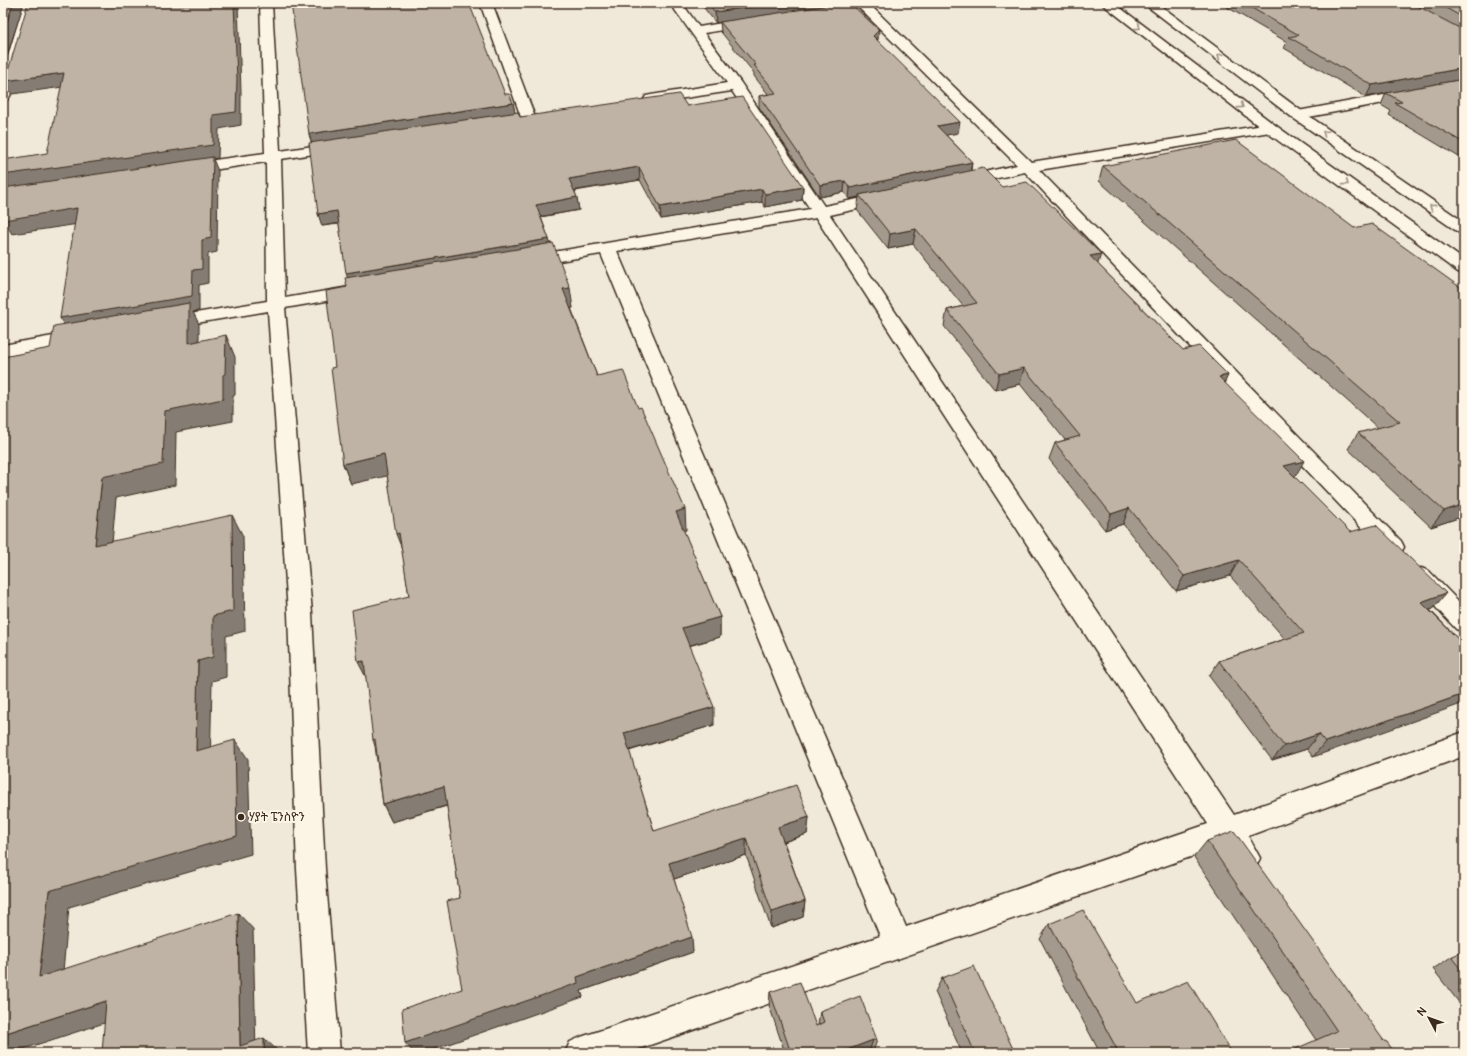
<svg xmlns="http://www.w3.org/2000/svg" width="1467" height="1056" font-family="Pangolin,'Noto Sans Ethiopic',sans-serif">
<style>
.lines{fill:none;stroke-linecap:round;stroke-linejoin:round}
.minor-casing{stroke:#3b2a1e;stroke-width:3}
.major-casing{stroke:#3b2a1e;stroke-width:3}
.minor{fill:#fcf5e5;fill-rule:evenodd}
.major{fill:#fcf5e5;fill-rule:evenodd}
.wall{fill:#a39a8d;stroke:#3b2a1e}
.shaded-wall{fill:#857d73;stroke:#3b2a1e}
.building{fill:#beb3a4;stroke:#3b2a1e}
.oneway{stroke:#9c9082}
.poi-dot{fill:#3b2a1e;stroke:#fcf5e5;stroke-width:1.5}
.labels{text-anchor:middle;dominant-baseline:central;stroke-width:4;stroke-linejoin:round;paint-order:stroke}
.near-poi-label{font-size:12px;fill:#3b2a1e;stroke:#fcf5e5;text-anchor:start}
</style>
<rect width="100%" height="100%" fill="#f0e9d9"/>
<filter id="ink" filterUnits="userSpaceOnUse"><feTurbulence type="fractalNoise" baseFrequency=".025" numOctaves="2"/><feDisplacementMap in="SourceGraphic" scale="8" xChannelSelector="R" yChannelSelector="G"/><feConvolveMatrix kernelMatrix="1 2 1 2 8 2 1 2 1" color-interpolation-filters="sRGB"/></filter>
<g filter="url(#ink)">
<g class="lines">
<defs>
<path id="minor" d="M24,3H36L10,96L8,99L3,100V73Z
M260,3H272L280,151L340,142L345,143L347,146L345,149L340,150L281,159L285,298L355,286L361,287L364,291L361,295L355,296L285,308L312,613L325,869L340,1053H308L297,869L288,613L268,311L166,328L160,327L157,323L160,319L166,318L267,301L266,162L186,174L181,172L178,169L181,166L186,164L265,153Z
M480,3H492L535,117L533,120L528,121L523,120L521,117Z
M670,3H682L699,27L750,18L754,19L756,22L754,25L704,33L741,83L824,206L887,193L893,195L895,198L893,201L830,215L1234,815L1464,732V756L1248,836L1260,858L1256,868L1246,872L1236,868L1222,846L627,1053H565L570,1042L581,1037L880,936L601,254L529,266L523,265L521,261L523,257L529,256L810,209L732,91L651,103L646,102L644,99L646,96L651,95L727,83ZM816,218L1208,824L906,927L617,251Z
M858,3H868L1031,162L1270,124L1275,125L1277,128L1275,131L1270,132L1039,170L1401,541L1404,547L1401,553L1393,555L1385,553L1025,172L961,186L956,184L953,181L956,178L1017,165L859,8L857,5Z
M1464,80V88L1298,119L1293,118L1291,115L1293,112L1298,111Z
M81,331L87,333L90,337L87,341L3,357V345Z
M1421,568L1429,571L1464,607V632L1456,629L1413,583L1410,577L1413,571Z"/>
<path id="major" d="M1101,3H1114L1275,125L1464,260V273L1458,272L1265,131Z
M1143,3H1157L1303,112L1464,222V234L1458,232L1293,118Z"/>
</defs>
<!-- minor casing -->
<use href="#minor" class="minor-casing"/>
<!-- major casing -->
<use href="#major" class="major-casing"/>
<!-- minor -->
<use href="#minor" class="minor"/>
<!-- major -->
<use href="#major" class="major"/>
</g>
<!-- wall -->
<path class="wall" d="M700,3H839L878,41L958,133L946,135L972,162L971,171L1002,187L1098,264L1183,350L1228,375L1224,383L1295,477L1350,532L1433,609L1430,610L1464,645L1313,757L1307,749L1272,760L1209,676L1219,661L1285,639L1230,576L1176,591L1123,524L1105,530L1049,459L1055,443L1065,440L1020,384L995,390L944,326L947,310L963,306L913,244L888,249L857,210L859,197L849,199L844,192L820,197L759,107V96L768,94L754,76V73L721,32L720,22L716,23Z
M1220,3H1464V160L1389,115L1391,111L1381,105L1386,93L1396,91L1366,97L1284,48L1287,42Z
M505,94L513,103L515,113L520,117L687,106L803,187L802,200L765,207L762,202L661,219L640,180L575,191L579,210L541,217L573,308H571L597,376L686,530H683L720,617V637L689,646L714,725L629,751L654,831L809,817L807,834L784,842L805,901L803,917L771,928L746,855L674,879L693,952L581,991L583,997L462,989L460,898L447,806L392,822L383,804L375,746L373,740L409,596L402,548L387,475L351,484L343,464L335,367L348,278L339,224L322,226L312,143L309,134Z
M1103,166L1354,228L1464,290V516L1431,527L1348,449L1358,433L1378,428L1099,181Z
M1207,841L1384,1041L1316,1040L1194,857Z
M1049,924L1137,1003L1232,1053H1100L1040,939Z
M1464,951V1009L1433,969L1451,957Z
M942,978L1015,1053H962L935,992Z
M770,992L816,1026L818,1025L820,1011L877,1040L873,1052H869L867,1053H785L769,1005Z"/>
<!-- shaded-wall -->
<path class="shaded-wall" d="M13,3H24L3,68V34Z
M234,3H238L241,92V125L219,129L218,158L213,159L218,171L217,252L208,254V283L199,285V311L193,312L199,324V364L68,333L60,318L193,270L202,240L3,190V175L213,115Z
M776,3H839V4L716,23L715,12Z
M879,30L878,40L873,36Z
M1464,68V79L1366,97L1372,85Z
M64,73L70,86L12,94L5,81Z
M513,103L515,113L312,145L309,134Z
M960,122L958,133L935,137L937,126Z
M972,162L970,173L859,195V197L849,199L850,188Z
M639,167L640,180L571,191L569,179Z
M845,181L844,192L820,197V185Z
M803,187L802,200L765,207V194Z
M762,189V202L661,219L660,207Z
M577,197L579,210L538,217L536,205Z
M77,208L85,223L12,234L8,227L3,228V212Z
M337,211L341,223L322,226L318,214Z
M916,229L913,244L888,249L890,234Z
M549,239L551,251L350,285L346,273Z
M1101,254L1096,270L1090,256Z
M570,288L573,308L566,309L563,289Z
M226,335L235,357V395L233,396V421L176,432L175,485L116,498L110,566L95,545L102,477L165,411L223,375Z
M1024,368L1020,384L995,390L999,374Z
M1228,375L1221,391L1219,377Z
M384,454L391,475L351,484L343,464Z
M1304,461L1295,477L1284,466Z
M1464,504V516L1431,527L1444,511Z
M1129,508L1123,524L1105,530L1111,514Z
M685,509L686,530L677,532L676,512Z
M232,515L243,536L245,631L226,636V677L212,681L210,770L196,751L198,661L213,616Z
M399,533L404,554L396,534Z
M1239,560L1230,576L1176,591L1184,576Z
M1446,593L1433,609L1408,617L1421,602Z
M720,617V637L683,647L682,628Z
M364,661L368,681L358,662Z
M1464,694V703L1313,757L1325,742Z
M714,707V725L627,751L624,733Z
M1319,734L1307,749L1272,760L1284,746Z
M235,740L248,759L251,854L69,907L61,992L39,977L49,891Z
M444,786L452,804L392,822L383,804Z
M809,817L807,834L777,844L778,827Z
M746,838V855L671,880L669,863Z
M805,901L803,917L771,928L772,912Z
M238,913L253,929L256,1053L240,1046Z
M692,937L693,952L581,991L583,997L423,1053H414L405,1043L577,977Z
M106,1001L126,1016L17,1051V1053H3V1034Z
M264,1038L279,1052V1053H264Z
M873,1040L869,1052L867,1053H839Z"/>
<!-- building -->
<path class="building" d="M3,3H13L3,34Z
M28,3H234L237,79L236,112L213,115V145L3,175V160L47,153L64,73L5,81Z
M291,3H469L505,94H509L513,103L309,134Z
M708,3H776L715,12Z
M843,3H850L879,30L873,36L960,122L937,126L972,162L850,188L845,181L820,185L759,96L776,93L754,65H756L720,22Z
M1243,3H1412L1463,30H1461L1464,31V68L1372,85L1289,37L1299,35Z
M1437,3H1464V18Z
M1464,79V143L1395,103L1402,102L1386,93Z
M679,94L687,106L742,97L803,187L765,194L762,189L660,207L639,167L569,179L577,197L536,205L549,239L346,273L337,211L318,214L309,143L518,112L520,117Z
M1236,140L1354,228L1372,224L1464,290V504L1444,511L1358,433L1400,422L1103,166Z
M213,157L211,238L202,240V269L193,270L192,296L60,318L77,208L4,220L6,212H3V188Z
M983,168L1002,187L1027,182L1101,254L1090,256L1183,350L1199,346L1228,375L1219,377L1304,461L1284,466L1350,532L1376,525L1446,593L1421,602L1464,645V694L1325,742L1319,734L1284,746L1219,661L1304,633L1239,560L1184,576L1129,508L1111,514L1055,443L1080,436L1024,368L999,374L947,310L977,303L916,229L890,234L859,195Z
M553,243L570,288L563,289L597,376L623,370L638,408L641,407L685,509L676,512L720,617L682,628L714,707L624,733L654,831L796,785L809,817L778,827L805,901L772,912L746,838L669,863L692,937L577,977L578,983L405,1043L402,1009L462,989L447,901L460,898L444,786L383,804L375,739L373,740L364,661L358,662L352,610L409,596L399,533L396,534L384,454L343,464L331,368L335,367L326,291L347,287L345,278Z
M189,303V343L226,335L225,374L223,375V399L165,411L163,464L102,477L95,545L232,515L233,611L213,616V657L198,661L196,751L235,740L237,836L49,891L39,977L238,913L240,1046L264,1038V1053H102L106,1001L3,1034V357L50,348L54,326Z
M1234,831L1384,1041L1387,1042L1395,1053H1286L1337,1031L1207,841Z
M1083,910L1137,1003L1188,981L1232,1053H1119L1049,924Z
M1464,951V973L1451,957Z
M974,966L1015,1053H975L942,978Z
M800,982L816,1026L824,1022L820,1011L860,996L877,1040H873L839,1053H791L770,992Z"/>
<!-- one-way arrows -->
<defs><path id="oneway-chevron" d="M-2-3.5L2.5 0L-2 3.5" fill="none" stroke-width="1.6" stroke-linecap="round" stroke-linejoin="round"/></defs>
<g class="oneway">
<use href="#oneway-chevron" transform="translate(1138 27) rotate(37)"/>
<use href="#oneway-chevron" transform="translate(1220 56) rotate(-143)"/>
<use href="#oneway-chevron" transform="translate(1241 106) rotate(37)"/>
<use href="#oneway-chevron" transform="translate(1325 133) rotate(-145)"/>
<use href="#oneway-chevron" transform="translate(1346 183) rotate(36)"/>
<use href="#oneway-chevron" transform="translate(1432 207) rotate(-145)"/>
</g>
</g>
<!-- markers -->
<circle class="poi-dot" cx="241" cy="817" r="4"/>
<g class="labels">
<!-- near-poi labels -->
<g class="near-poi-label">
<text x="249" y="817">ሃያት ፔንስዮን</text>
</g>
</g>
<!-- margin -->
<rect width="1467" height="1056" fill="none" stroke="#fcf5e5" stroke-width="16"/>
<rect x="8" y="8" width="1451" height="1040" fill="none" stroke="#3b2a1e" stroke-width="1.5" filter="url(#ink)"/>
<!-- north arrow -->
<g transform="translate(1429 1018) rotate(311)" stroke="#fcf5e5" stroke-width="3" paint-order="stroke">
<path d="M0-3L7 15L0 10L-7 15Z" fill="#3b2a1e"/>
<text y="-6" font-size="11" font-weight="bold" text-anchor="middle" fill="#3b2a1e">N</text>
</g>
</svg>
